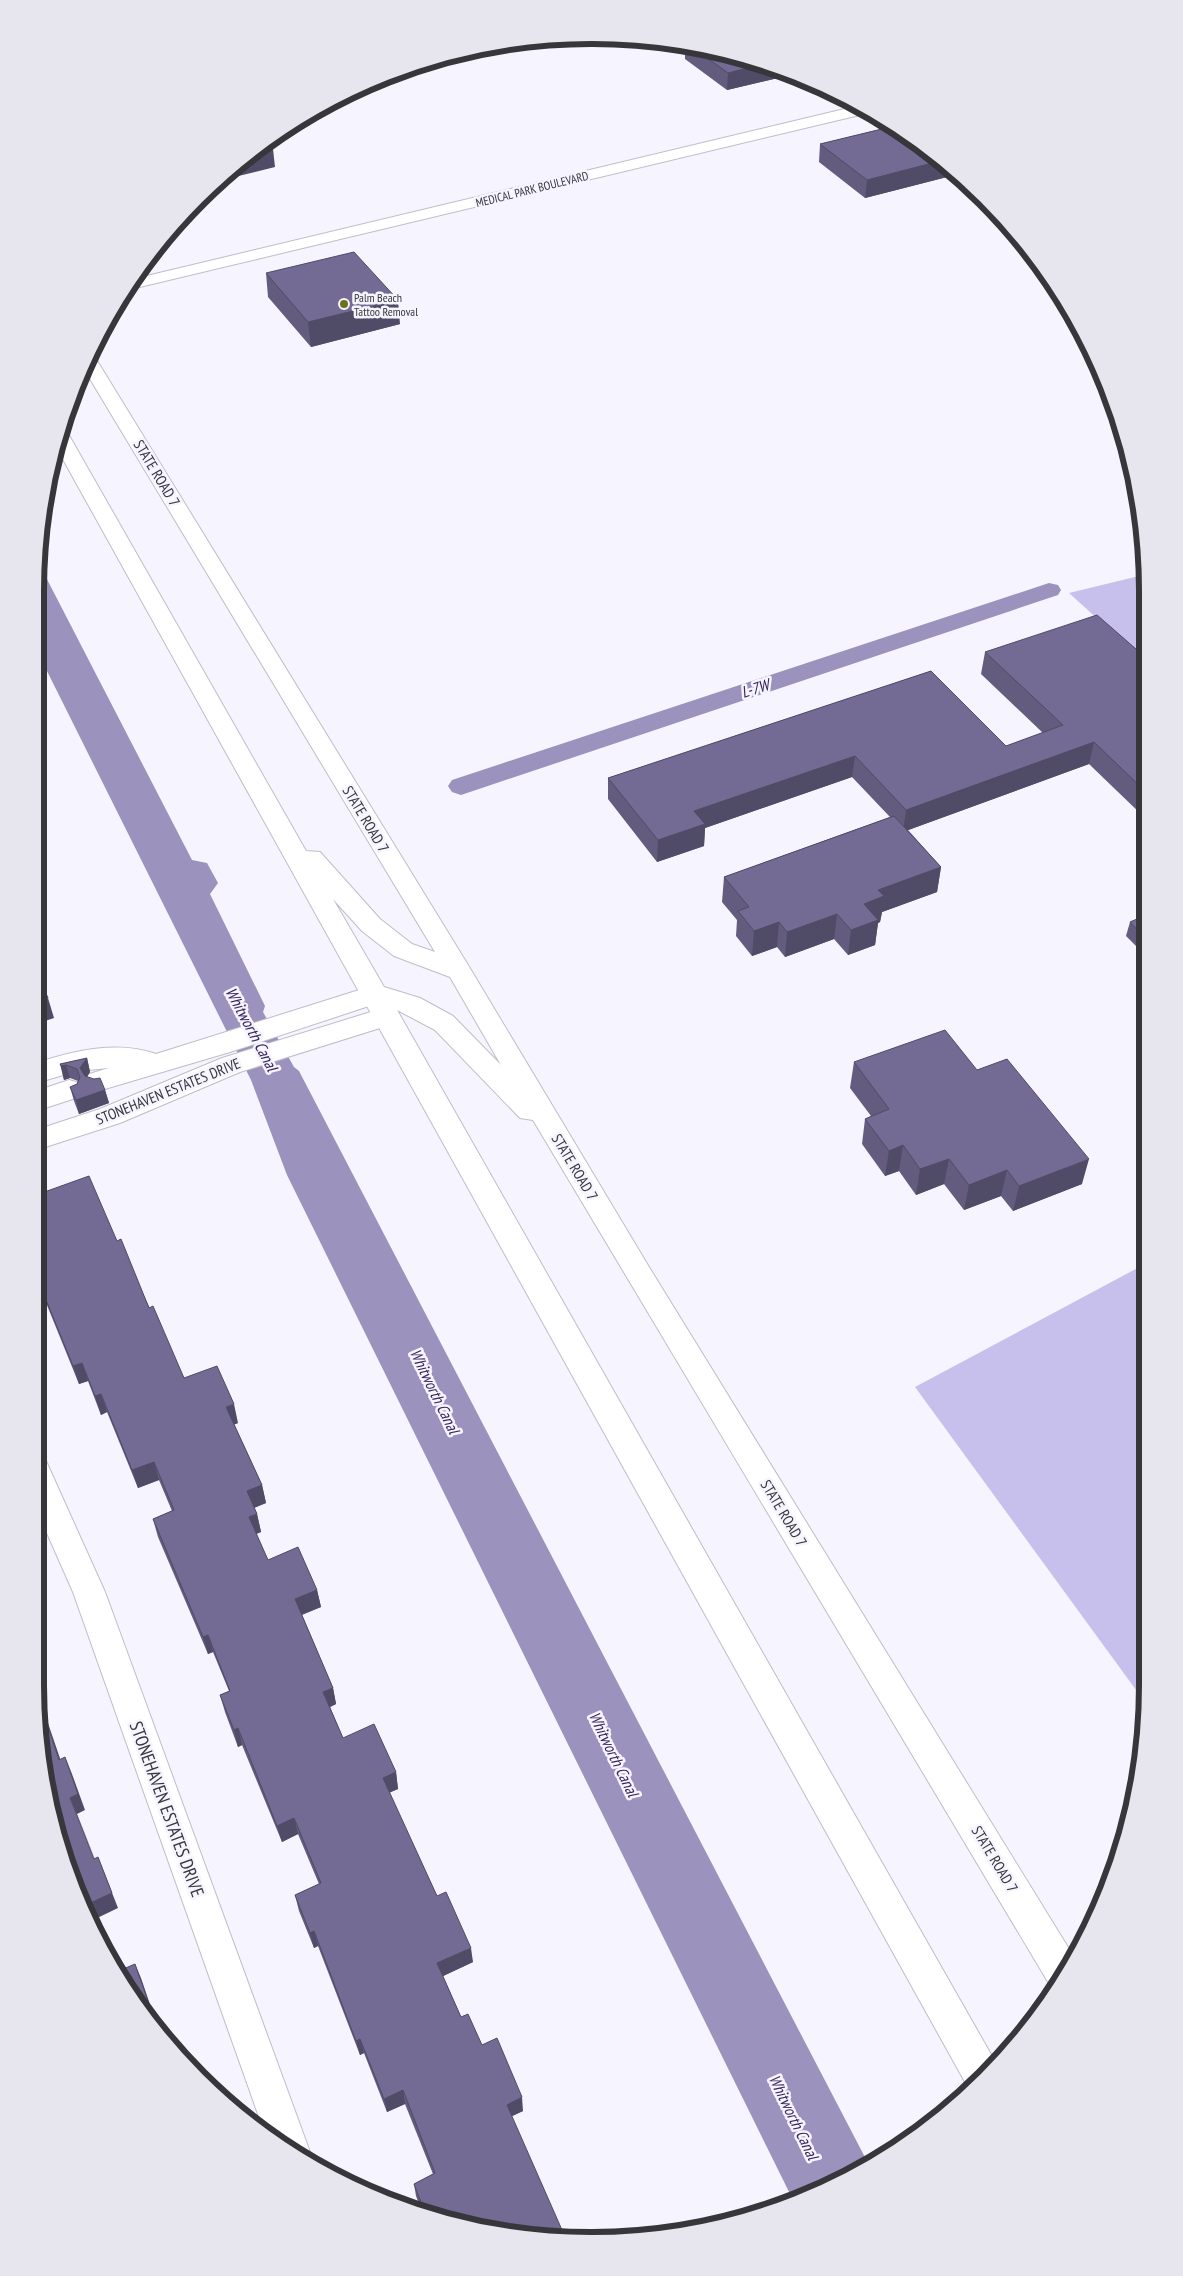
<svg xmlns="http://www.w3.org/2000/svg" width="1183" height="2276" font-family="'PT Sans Narrow',sans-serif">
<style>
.forest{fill:#c8c0ec}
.water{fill:#9b92bd}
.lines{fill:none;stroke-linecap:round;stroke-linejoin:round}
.canal{fill:#9b92bd;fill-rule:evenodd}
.minor-casing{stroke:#bfbdc8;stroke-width:2}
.major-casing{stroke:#bfbdc8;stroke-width:2}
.minor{fill:#fff;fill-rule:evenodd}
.major{fill:#fff;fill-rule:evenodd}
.wall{fill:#635c7e}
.shaded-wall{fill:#504b67}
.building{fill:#736b93;stroke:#504b67}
.poi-dot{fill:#6c721a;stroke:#f6f4fe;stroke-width:2}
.labels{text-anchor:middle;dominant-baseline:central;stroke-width:5;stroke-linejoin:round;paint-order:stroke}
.far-street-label{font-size:12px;fill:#37363b;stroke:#f6f4fe}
.far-poi-label{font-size:12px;fill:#37363b;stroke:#f6f4fe;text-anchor:start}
.street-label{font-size:15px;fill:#37363b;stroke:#f6f4fe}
.water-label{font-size:16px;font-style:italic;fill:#36275c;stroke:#f6f4fe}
.near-street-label{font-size:18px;fill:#37363b;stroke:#f6f4fe}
.rim{fill:none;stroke:#37363b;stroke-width:6}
</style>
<rect width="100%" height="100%" fill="#f6f4fe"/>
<!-- forest -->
<path class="forest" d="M1143,575L1144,661L1069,593Z
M1145,1264L1147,1705L915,1387Z"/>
<!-- water -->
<path class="water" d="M36,558L192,860L207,863L218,883L210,894L265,1006L263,1012L294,1067L299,1071L869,2165L837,2184L793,2200L287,1175L251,1080L36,649Z"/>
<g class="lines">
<!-- canal -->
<path class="canal" d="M1049,583L1058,585L1061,590L1058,595L470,792L461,795L452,792L448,786L452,780Z"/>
<defs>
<path id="minor" d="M857,106L868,113L127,290L134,279Z
M375,985L384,987L388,994L384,1001L230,1052L98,1091L89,1088L85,1081L89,1074L109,1068L77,1071L36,1083V1063C73,1051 117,1040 156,1054Z
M387,1007L396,1009L400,1016L396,1023L240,1072L120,1123L36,1150V1130L100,1109L222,1058Z
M69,1080L79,1083L82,1090L79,1097L36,1111V1091Z
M35,1457L46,1461L105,1592L310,2152L307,2160L283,2147L265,2134L73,1592L35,1506Z"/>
<path id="major" d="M89,354L96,359L468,965L649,1267L1074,1957L1055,1989L1051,1987L533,1120L520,1118L435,1030L397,1010L997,2065L970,2091L55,445L61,429L66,430L306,851L320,852L380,919L412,944L435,952L84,369ZM333,899L362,931L394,956L450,977L501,1065L453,1016L420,998L384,987Z"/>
</defs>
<!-- minor casing -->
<use href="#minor" class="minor-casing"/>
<!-- major casing -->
<use href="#major" class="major-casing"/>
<!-- minor -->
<use href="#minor" class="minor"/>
<!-- major -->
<use href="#major" class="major"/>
</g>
<!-- wall -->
<path class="wall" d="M685,46L736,54L791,75L727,90L685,59Z
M890,127L952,169L951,176L865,198L819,162L820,144Z
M266,273L400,324L311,347L268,297Z
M985,652L1144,656V817L1089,764L908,830L941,867L937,892L882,912L880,922L878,923L875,945L848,955L834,939L785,957L777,947L752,956L736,936L737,920L722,902L724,877L890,817L852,777L705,828L704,846L657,862L608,799V778L931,671L1006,746L1043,733L981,674Z
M1144,916L1145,955L1126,936L1130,922Z
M87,1058L90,1072L87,1077L105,1090L109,1103L79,1114L74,1101L70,1087L77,1084L78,1081L70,1078L64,1080L60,1064Z
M854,1062L977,1070L1082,1184L1013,1211L1001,1196L964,1210L944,1184L916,1195L899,1171L885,1176L862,1144L865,1119L871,1116L850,1088Z
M36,1195L117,1241L184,1378L238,1423L234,1424L262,1485L266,1503L254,1508L257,1514L261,1532L256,1534L268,1560L317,1590L321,1607L302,1615L333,1688L336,1704L330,1707L343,1738L396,1772L398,1789L389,1793L437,1896L473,1962L443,1976L461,2017L482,2045L523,2111L512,2116L448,2222L423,2214L416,2196L414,2184L433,2174L405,2104L387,2112L364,2053L360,2055L318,1946L314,1948L299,1911L295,1895L319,1884L298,1834L282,1842L242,1745L238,1747L225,1712L220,1695L229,1691L213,1652L208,1654L158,1537L153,1519L172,1511L159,1480L138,1488L107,1412L101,1415L88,1381L79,1384L40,1288L35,1274V1269L45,1265L35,1241Z"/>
<!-- shaded-wall -->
<path class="shaded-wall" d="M763,64L791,75L727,90L728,73Z
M273,149L275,167L218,181L225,173L251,154Z
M940,161L952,169L951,176L865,198L867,180Z
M398,300L400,324L311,347L308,322Z
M1094,742L1089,764L903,832L906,810Z
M855,756L852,777L705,828L704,846L657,862L658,840L694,811Z
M941,867L937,892L882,912L880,922L878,923L875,945L848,955L851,930L864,904L878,890Z
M837,914L834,939L785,957L787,932Z
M779,922L777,947L752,956L754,931Z
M48,998L54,1018L36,1024V1002Z
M87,1058L90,1072L83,1082L80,1068Z
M66,1065L70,1078L64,1080L61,1066Z
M105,1090L109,1103L79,1114L76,1100Z
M903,1145L899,1171L885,1176L889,1151Z
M949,1159L944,1184L916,1195L920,1169Z
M1089,1159L1082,1184L1013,1211L1019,1186Z
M1007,1170L1001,1196L964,1210L969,1185Z
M82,1363L88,1381L79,1384L73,1366Z
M101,1394L107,1412L101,1415L95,1396Z
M234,1404L238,1423L231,1426L226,1407Z
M154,1462L159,1480L138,1488L132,1470Z
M262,1485L266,1503L251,1509L247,1491Z
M257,1514L261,1532L253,1535L249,1517Z
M317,1590L321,1607L298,1616L295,1599Z
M208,1635L213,1652L208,1654L203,1637Z
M35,1652L43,1673L35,1677Z
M35,1685L66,1776L59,1760L36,1691Z
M333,1688L336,1704L326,1709L323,1692Z
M238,1728L242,1745L238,1747L234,1730Z
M65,1757L72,1774L85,1810L77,1814L101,1874L70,1798Z
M396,1772L398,1789L385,1794L383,1778Z
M294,1818L298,1834L282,1842L277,1826Z
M98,1857L118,1908L93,1920L101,1945L94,1929L86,1905Z
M314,1931L318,1946L314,1948L310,1933Z
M471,1948L473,1962L439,1978L437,1963Z
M135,1964L141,1978L155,2019L149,2021L140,2008Z
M360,2039L364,2053L360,2055L356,2041Z
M403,2090L405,2104L387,2112L384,2099Z
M522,2097L523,2111L508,2118L507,2105Z
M562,2230V2240H559L558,2232Z"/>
<!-- building -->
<path class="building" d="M692,47L736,54L763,64L728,73Z
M890,127L940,161L867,180L820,144Z
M267,143L273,149L251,154Z
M354,252L398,300L308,322L266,273Z
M1097,615L1144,656V790L1094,742L906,810L855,756L694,811L705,824L658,840L608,778L931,671L1006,746L1063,725L985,652Z
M894,816L941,867L878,890L884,896L864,904L878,920L851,930L837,914L787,932L779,922L754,931L738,911L749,907L724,877Z
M1144,916V937L1130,922Z
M37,972L48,998L36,1002V973Z
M945,1030L977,1070L1007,1059L1089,1159L1019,1186L1007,1170L969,1185L949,1159L920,1169L903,1145L889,1151L865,1119L889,1109L854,1062Z
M87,1058L80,1068L85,1076L94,1079L100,1078L105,1090L76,1100L70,1087L77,1084L80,1077L77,1069L66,1065L61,1066L60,1064Z
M89,1176L117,1241L121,1239L149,1308L153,1306L184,1378L217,1366L234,1404L226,1407L262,1485L247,1491L257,1514L249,1517L268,1560L298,1547L317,1590L295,1599L333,1688L323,1692L343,1738L374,1724L396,1772L383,1778L437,1896L446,1892L471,1948L437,1963L461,2017L468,2014L482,2045L497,2038L522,2097L507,2105L562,2230L558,2232L562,2240H555L448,2222L426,2215L414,2184L435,2173L403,2090L384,2099L360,2039L356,2041L314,1931L310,1933L295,1895L321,1883L294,1818L277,1826L238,1728L234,1730L220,1695L230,1691L208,1635L203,1637L153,1519L174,1510L154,1462L132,1470L101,1394L95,1396L82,1363L73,1366L35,1273V1269L46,1265L35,1237L36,1195Z
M36,1691L59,1760L65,1757L78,1794L70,1798L94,1859L98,1857L112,1893L86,1905L94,1929L65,1864L46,1793Z
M135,1964L149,2004L140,2008L116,1972Z"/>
<!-- markers -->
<circle class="poi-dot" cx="344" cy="304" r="5"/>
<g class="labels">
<!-- far-street labels -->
<g class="far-street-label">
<text transform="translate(532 189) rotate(-14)">MEDICAL PARK BOULEVARD</text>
</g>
<!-- far-poi labels -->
<g class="far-poi-label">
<text x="354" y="297">Palm Beach<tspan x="354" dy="14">Tattoo Removal</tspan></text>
</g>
<!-- street labels -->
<g class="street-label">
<text transform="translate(157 473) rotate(59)">STATE ROAD 7</text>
<text transform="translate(366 819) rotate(59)">STATE ROAD 7</text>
<text transform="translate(168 1091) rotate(-22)">STONEHAVEN ESTATES DRIVE</text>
<text transform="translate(575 1167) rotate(59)">STATE ROAD 7</text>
<text transform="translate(784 1513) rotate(59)">STATE ROAD 7</text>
<text transform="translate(995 1859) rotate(59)">STATE ROAD 7</text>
</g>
<!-- water labels -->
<g class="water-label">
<text transform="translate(755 688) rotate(-18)">L-7W</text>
<text transform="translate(252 1029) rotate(62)">Whitworth Canal</text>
<text transform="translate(435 1391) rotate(64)">Whitworth Canal</text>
<text transform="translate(614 1754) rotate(64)">Whitworth Canal</text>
<text transform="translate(794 2117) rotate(64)">Whitworth Canal</text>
</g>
<!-- near-street labels -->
<g class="near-street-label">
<text transform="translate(167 1809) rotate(70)">STONEHAVEN ESTATES DRIVE</text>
</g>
</g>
<!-- crop -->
<path d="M0 0H1183V2276H0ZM591 44H592A547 547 0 0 1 1139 591V1685A547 547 0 0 1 592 2232H591A547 547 0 0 1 44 1685V591A547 547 0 0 1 591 44Z" fill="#e7e5ee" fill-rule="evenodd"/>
<path class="rim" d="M591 44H592A547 547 0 0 1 1139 591V1685A547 547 0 0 1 592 2232H591A547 547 0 0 1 44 1685V591A547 547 0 0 1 591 44Z"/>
</svg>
